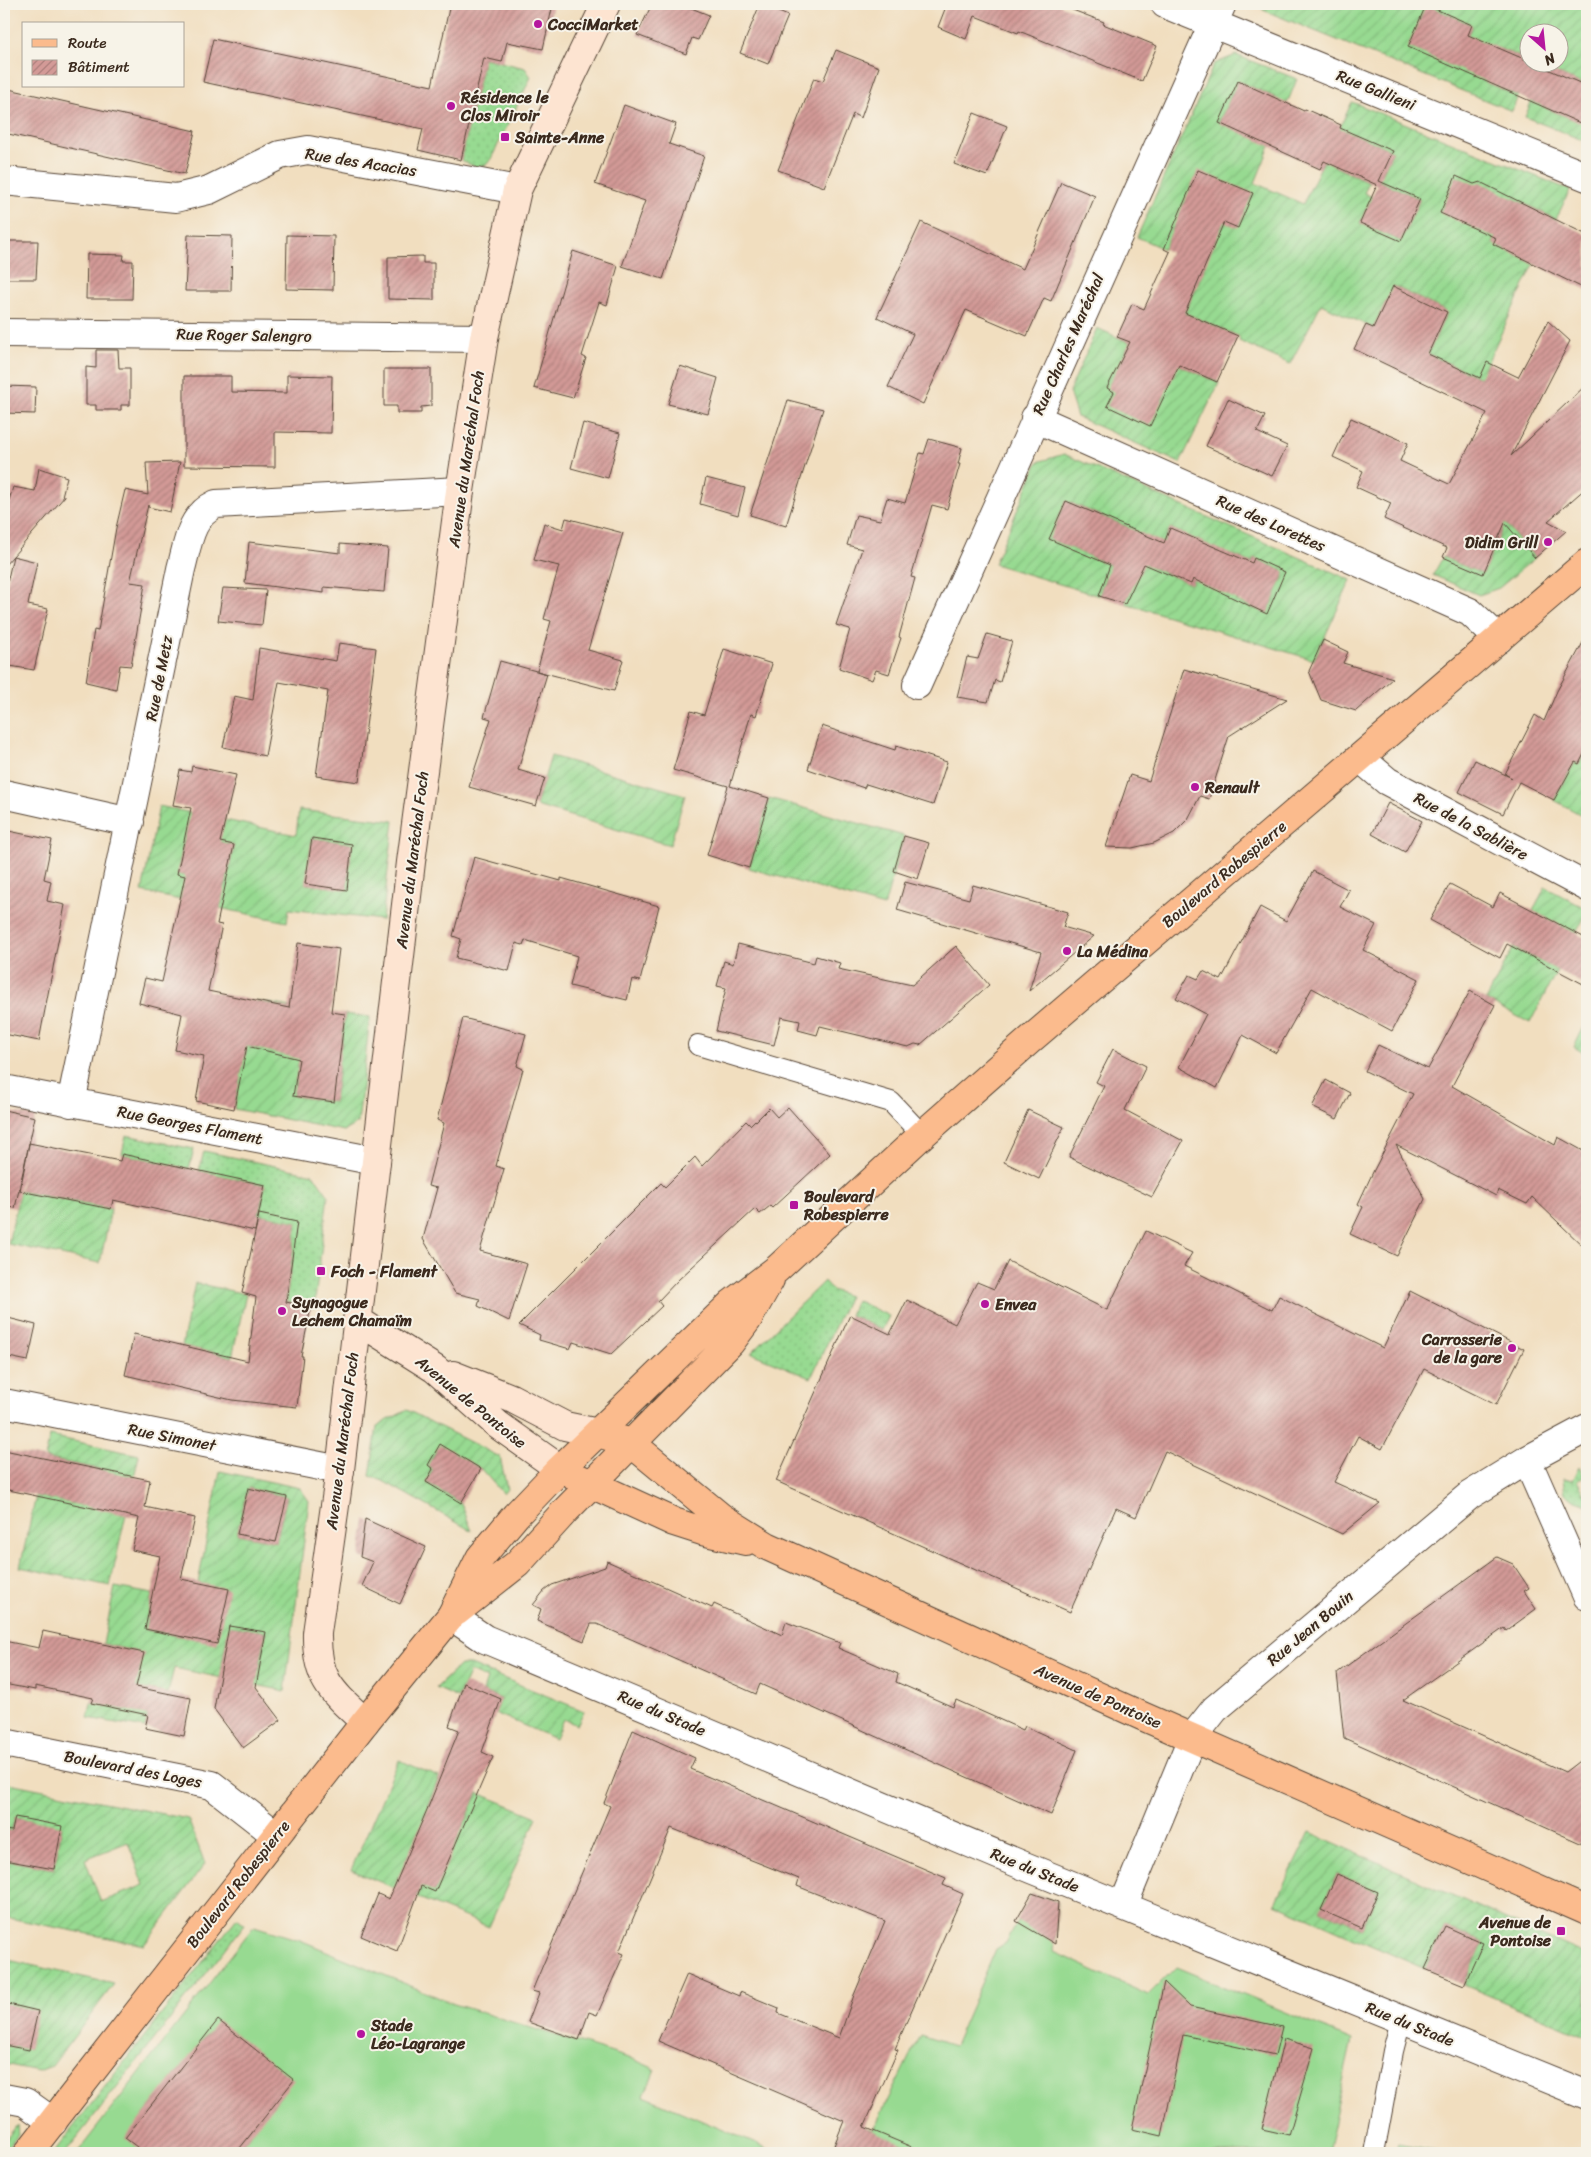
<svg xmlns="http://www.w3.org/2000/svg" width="1591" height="2157" font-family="Sriracha,sans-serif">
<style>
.grass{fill:url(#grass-dots);stroke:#698258}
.garden{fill:url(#garden-furrows);stroke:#698258;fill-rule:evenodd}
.pitch{fill:#97da91;stroke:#698258}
.building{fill:url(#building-hatch)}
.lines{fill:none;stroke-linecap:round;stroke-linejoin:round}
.lane-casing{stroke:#564536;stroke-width:22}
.street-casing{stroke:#564536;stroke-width:30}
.secondary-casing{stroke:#564536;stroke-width:30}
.primary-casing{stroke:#564536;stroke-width:30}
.lane{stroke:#fff;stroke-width:20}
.street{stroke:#fff;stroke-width:28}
.secondary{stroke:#fde4d1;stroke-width:28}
.primary{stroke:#fbbb8d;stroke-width:28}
.poi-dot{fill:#b5179e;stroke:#f7f3e8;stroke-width:2}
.labels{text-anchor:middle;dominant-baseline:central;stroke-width:4;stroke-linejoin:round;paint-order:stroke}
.poi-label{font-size:16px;font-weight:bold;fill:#3b2a1e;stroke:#f7f3e8;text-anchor:start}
.street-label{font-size:16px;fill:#3b2a1e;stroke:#f7f3e8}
</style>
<defs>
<pattern id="grass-dots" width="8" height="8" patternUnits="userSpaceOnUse" patternTransform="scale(1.25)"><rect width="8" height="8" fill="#97da91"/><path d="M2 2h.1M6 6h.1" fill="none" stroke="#83bb7d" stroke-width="1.8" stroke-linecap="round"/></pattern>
<pattern id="garden-furrows" width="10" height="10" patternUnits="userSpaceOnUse" patternTransform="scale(1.25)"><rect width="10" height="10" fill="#97da91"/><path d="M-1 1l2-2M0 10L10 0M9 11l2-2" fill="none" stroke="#83bb7d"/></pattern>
<pattern id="building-hatch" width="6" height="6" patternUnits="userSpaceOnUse" patternTransform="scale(1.25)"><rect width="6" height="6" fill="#d39a97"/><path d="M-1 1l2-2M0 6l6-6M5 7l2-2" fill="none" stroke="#ac7e7b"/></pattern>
</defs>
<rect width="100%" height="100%" fill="#f7f3e8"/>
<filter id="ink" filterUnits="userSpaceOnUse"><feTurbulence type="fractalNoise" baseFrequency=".02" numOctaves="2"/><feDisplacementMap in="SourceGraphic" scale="10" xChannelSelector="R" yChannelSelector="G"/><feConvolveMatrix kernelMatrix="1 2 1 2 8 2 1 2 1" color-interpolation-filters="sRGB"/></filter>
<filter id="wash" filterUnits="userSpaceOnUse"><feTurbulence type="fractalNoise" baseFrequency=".0096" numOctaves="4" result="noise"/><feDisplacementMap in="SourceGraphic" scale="20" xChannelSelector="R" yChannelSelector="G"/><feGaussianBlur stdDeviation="1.12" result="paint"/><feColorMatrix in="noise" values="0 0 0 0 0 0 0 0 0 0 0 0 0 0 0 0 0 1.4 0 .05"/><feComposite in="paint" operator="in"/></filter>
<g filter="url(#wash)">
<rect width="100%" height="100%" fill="#f1debf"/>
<!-- grass -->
<path class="grass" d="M484,58L525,68L531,77L491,159L486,165L475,167L461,160Z
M126,1135L194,1149L189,1169L122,1154Z
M204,1151L313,1174L328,1195L314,1308L286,1302L297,1222L259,1214L265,1185L199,1171Z
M824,1281L832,1290L849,1296L811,1378L751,1353Z
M856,1300L889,1316L882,1330L850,1315Z
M1579,1467L1584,1477L1577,1481L1587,1498V1505L1574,1500L1565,1493L1563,1479L1572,1481Z
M237,1918L245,1924L65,2153H53Z
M17,2125L18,2135L4,2153V2142Z"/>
<!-- garden -->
<path class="garden" d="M1261,4H1587V86L1559,74L1545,108L1580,122L1587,105V142L1525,117L1545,68L1533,63L1558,62V32H1528V60L1498,48L1484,82L1518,96L1512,111L1263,10ZM1426,5L1472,25L1455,66L1409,47Z
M1236,55L1297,79L1255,183L1303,204L1352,102L1570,190L1556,219L1515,199L1493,243L1534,264L1480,378L1428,354L1447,312L1394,286L1373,328L1321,304L1290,364L1239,341L1240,338L1238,336L1185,313L1205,269L1179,216L1164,249L1137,237L1214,64ZM1238,81L1275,97L1256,139L1219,122ZM1351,133L1393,151L1379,181L1420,199L1401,241L1360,223L1372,197L1364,193L1369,182L1335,167Z
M1097,328L1219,383L1180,463L1077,417L1069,392Z
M1064,454L1351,580L1314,660L1125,603L1105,578L1099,596L994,564L1038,462ZM1066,501L1128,527L1112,566L1050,539ZM1170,528L1208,545L1191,584L1153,568ZM1234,555L1252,563L1254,558L1285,572L1267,614L1236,601L1237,598L1219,590Z
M1505,523L1535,558L1499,588L1479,595L1433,575L1443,557L1483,574Z
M1587,748V818L1554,800L1575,762L1579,764Z
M551,756L685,795L670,845L536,806Z
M769,798L904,836L884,907L749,868Z
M159,806L296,835L299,810L394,821L382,920L289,909L287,922L142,892ZM185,835L234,845L226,885L177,874ZM312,838L352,844L347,889L306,884Z
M1545,887L1587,909V912L1530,1023L1486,1000L1513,948L1548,965L1533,911Z
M256,1001L303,1009L299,1043L341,1048L345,1014L370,1017L358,1123L344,1131L234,1109L246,1046L259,1049L250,1028ZM299,1061L339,1068L334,1102L293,1096Z
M1587,1021V1055L1574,1047Z
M20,1191L111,1209L100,1263L8,1244Z
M195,1283L246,1294L232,1357L182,1346Z
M407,1410L500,1457L507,1489L503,1494L481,1469L440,1445L428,1465L433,1469L426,1482L461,1503L472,1531L383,1481L370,1476L377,1426Z
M50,1436L139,1455L110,1586L20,1567L36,1496L96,1508L104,1470L45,1458Z
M220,1471L300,1488L309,1501L285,1691L174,1668L168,1693L153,1691L145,1728L88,1718L91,1703L143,1653L103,1644L115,1587L152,1594L145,1630L183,1637L190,1602L198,1583ZM248,1488L287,1497L276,1542L237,1534ZM229,1626L266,1632L259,1670L222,1664Z
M460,1665H471L584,1711L577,1725L563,1719L555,1739L495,1713L501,1699L483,1691L487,1679L470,1671L458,1698L436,1688Z
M399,1760L439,1777L428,1804L466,1820L478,1793L537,1817L489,1927L351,1870Z
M4,1782L188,1819L205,1864L144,1945L4,1917V1863L6,1860L54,1869L62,1827L15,1817L12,1831L4,1830ZM128,1842L144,1885L101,1902L85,1859Z
M1310,1832L1587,1955V2037L1464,1985L1483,1943L1445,1926L1425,1969L1275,1903ZM1337,1874L1378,1892L1362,1928L1321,1910Z
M4,1959L114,1984L52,2066L38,2071L4,2064Z"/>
<!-- pitch -->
<path class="pitch" d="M1032,1893L1058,1902L1054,1952L1148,1995L1176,1967L1352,2040L1327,2153H831L844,2121L873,2130L920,2035L954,2046L996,1949L1006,1943Z
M254,1926L300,1940L454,2004L635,2060L655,2069L644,2096L777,2153H77Z
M1398,2143L1449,2153H1396Z"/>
<g id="blocks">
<!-- building -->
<path class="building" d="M450,4H553L543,49L507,42L502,62L484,58L461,160L418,150L423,129L203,82L213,39L432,86Z
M652,4H681L709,15L698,40L692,38L686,54L637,35Z
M760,4L788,16L768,64L740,53Z
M947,4H1057L1104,22L1103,24L1157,46L1142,81L1019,31L1018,33L975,16L966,39L938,27Z
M1426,5L1472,25L1468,35L1587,86V105L1580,123L1408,47Z
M836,50L879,67L861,118L853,114L824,187L778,170L814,78L823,81Z
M1238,81L1304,111L1305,109L1341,125L1340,128L1393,151L1379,181L1420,199L1401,241L1360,223L1377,185L1324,161L1320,169L1219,123Z
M4,88L195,131L185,174L4,133Z
M624,105L676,124L669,144L704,156L663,279L622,266L645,201L595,184Z
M974,113L1007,126L987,176L954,164Z
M1198,170L1253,193L1238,228L1224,222L1185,313L1238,336L1217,382L1179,365L1150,426L1107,406L1114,392L1107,388L1130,342L1117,337L1132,304L1144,309L1170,252L1164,249Z
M1456,176L1474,184L1480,182L1587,235V290L1493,244L1496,238L1440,213Z
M1061,182L1095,196L1051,301L1044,298L1027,336L966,310L923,404L888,387L913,334L877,317L921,222L1023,269Z
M188,235L232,236L231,291H185Z
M287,235L334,236L333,290L286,289Z
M4,241H38L36,279H4Z
M573,251L618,266L607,305L599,302L582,356L586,358L573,398L534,388Z
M87,254L124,255L123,261H133L132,299H86Z
M423,256V263H434V300L388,299V257Z
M1393,286L1447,312L1428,354L1480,378L1487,362L1518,377L1548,321L1570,341L1511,456L1587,384V487L1548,521L1566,531L1535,558L1505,523L1483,574L1443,557L1447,548L1384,519L1391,503L1356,487L1363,471L1333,457L1351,418L1408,443L1400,461L1449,484L1487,413L1354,349L1366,325L1373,328Z
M96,350H118L119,368H130V405H121V410H96V405H86V367L96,368Z
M680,366L718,378L708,414L668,404Z
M384,369H431V406L421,407V413H397V406H384Z
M287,375L332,376L331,433L275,432V467L184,466V376H231V392L287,393Z
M4,386L36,387L35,414L4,413Z
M1228,399L1265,416L1257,432L1287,446L1272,476L1206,446Z
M788,400L823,409L786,526L750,515Z
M583,423L620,433L608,478L571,468Z
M929,439L962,448L958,464H960L947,509L932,505L911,577L915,578L899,637L901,638L889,674L876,670L872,680L839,668L850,629L836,625L862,549L847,545L856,515L880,520L887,498L905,503L920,453L924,454Z
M180,462L170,512L148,507V505L130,582L145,584L131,666L120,665L116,689L86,682L94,630L98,631L116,528L125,490L148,495L146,463Z
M39,468L67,477L62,496H65L13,556L37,562L28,605L48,609L34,670L4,665V597L13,556L4,566V517L13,487L35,491Z
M706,478L745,488L738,515L700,504Z
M1066,501L1164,543L1170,528L1252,563L1254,558L1285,572L1267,614L1193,579L1191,584L1144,564L1125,604L1099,596L1110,565L1049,539Z
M566,518L623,533L588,650L623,660L614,691L537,671L551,621L544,619L559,566L534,560L544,523L563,529Z
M249,542L340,553V544L388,548L384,592L324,587V593L245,583Z
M223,588L266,590L262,625L218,621Z
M987,634L1012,641L1000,682L995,680L988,702L957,697L967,657L978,659Z
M1587,635V748L1579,764L1575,762L1554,800L1519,782L1503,814L1459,792L1475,760L1512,778L1505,774L1535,715L1544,721L1557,691Z
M1323,640L1348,652L1343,663L1393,678L1356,711L1321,700L1309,671Z
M339,643L376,648L359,782L316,776L328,691L279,682L265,756L223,747L234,696L253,700L259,648L336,661Z
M724,649L772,664L756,716L751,714L730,786L769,798L749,868L707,855L728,786L673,770L691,711L704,715Z
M500,661L547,674L518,770L545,778L536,806L469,787L491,719L484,717Z
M1184,669L1287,699L1229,736L1209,799L1200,796L1188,819L1174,833L1154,843L1132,848L1106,847L1130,775L1149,781Z
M822,726L895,750L896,746L947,762L933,805L866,784L864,788L808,769Z
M192,766L236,775L220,842L234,845L217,924L222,925L208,991L289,1008L298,943L339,949L331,1012L345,1014L334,1102L293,1096L299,1059L247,1046L234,1109L196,1101L204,1056L175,1050L182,1014L139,1003L145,978L162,982L185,876L177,874L191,808L173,805L180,770L191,772Z
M1388,803L1422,821L1405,852L1372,834Z
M4,830L52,840L44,879L51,881L47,901L65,905L39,1041L4,1034Z
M904,836L929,843L918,879L894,871Z
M312,838L352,844L347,890L305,884Z
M474,857L561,881V878L659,906L640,981L632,979L627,1000L570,986L577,956L525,940L523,945L516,943L509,971L456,958L461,939L453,936Z
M1313,871L1349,890L1340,907L1376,925L1363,950L1419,979L1392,1031L1312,988L1276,1053L1243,1035L1217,1088L1179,1067L1206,1014L1176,998L1189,975L1198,979L1203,971L1221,980L1260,907L1286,921Z
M905,882L969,899L973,885L1068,912L1063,927L1094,936L1029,991L1041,952L897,910Z
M1450,884L1493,907L1500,893L1587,939V986L1507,944L1500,958L1430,920Z
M738,944L814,963L816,956L840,963L838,969L912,985L956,946L989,985L920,1045L915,1044L908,1047L820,1026L817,1035L798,1030L800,1021L781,1017L774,1045L716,1031L726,988L717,986L724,961L733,964Z
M1470,991L1495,1005L1452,1086L1555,1145L1558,1137L1587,1153V1250L1532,1197L1527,1204L1498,1190L1496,1196L1396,1145L1425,1199L1397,1256L1350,1234L1363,1207L1358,1204L1373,1172L1413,1094L1365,1071L1378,1045L1428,1069Z
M463,1018L526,1034L517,1066L523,1069L496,1166L504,1169L480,1251L527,1264L509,1321L478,1306L480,1299L455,1293L423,1239L437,1188L428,1186L444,1123L437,1120Z
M1113,1049L1146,1066L1125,1110L1183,1141L1152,1197L1069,1157L1104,1086L1096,1082Z
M1326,1080L1350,1093L1337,1119L1312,1107Z
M788,1107L830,1154L772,1208L770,1206L760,1214L755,1209L678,1280L658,1301L662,1306L611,1354L573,1342L570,1349L539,1340L540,1335L519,1325L661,1183L665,1187L695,1157L702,1166L746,1121L750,1125L755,1120L756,1121L769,1108L777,1117Z
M4,1110L35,1117L15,1208L4,1206Z
M1028,1110L1064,1127L1039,1179L1004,1162Z
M29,1143L120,1161L122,1154L265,1185L255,1231L113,1200L111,1209L20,1191Z
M259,1214L297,1222L286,1302L311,1307L301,1356H303L297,1407L232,1400L125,1375L134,1334L248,1361L256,1297L242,1293Z
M1146,1231L1192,1253L1184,1266L1272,1310L1279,1296L1383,1348L1410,1291L1524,1349L1496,1405L1424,1369L1382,1449L1358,1436L1334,1482L1380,1503L1342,1534L1165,1451L1136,1517L1116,1508L1070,1612L776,1481L850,1315L890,1334L907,1300L955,1324L977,1282L994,1289L1008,1261L1107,1310Z
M4,1317L36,1325L28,1361L4,1356Z
M440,1444L481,1469L461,1503L426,1482L433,1469L428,1465Z
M4,1450L150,1480L145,1507L195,1518L181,1579L229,1589L217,1644L145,1629L160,1556L132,1550L139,1518L4,1489Z
M248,1488L287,1497L276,1542L237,1534Z
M365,1519L426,1547L400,1604L362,1586L373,1562L360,1557Z
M1497,1557L1513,1564L1529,1588L1524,1591L1536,1609L1506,1631L1504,1628L1403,1700L1565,1772L1587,1755V1846L1344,1738L1337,1673Z
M607,1561L712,1608L714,1604L782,1635L786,1622L840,1643L838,1648L898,1674L896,1682L953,1707L956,1700L1023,1730L1025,1726L1077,1750L1051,1815L760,1684L756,1694L597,1624H591L584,1641L537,1621L541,1609L533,1605L544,1591L552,1585L605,1567Z
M229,1626L266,1632L256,1687L281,1720L243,1748L214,1709Z
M43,1631L144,1653L136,1687L191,1698L184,1736L145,1728L148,1715L91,1703L93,1698L35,1686V1690L4,1684V1641L39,1648Z
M464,1683L501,1699L482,1752L493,1757L435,1892L421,1886L397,1951L361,1936L378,1894L389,1899L429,1805L459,1730L449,1726Z
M633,1730L695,1758L690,1769L946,1878L943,1885L963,1894L906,2023L895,2049L898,2050L864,2127L926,2153H831L844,2121L658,2041L687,1974L739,1996L740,1992L779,2008L778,2013L839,2038L854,1995L885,1921L797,1886L799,1879L671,1828L619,1952L624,1954L597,2015L589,2012L579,2040L528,2022L539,1993L532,1991L610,1806L604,1803Z
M15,1817L62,1826L54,1869L4,1860V1830L12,1831Z
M1337,1874L1378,1892L1362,1928L1321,1910Z
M1032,1893L1058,1902L1055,1944L1016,1921Z
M1445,1926L1483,1943L1464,1985L1425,1969Z
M1164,1982L1190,2007L1282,2027L1275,2055L1183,2035L1162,2136L1132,2129Z
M4,2003L38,2011L29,2050L4,2045Z
M218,2020L294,2080L236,2153H145L125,2138Z
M1284,2039L1314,2048L1289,2135L1262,2129Z"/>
</g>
</g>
<g filter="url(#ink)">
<use href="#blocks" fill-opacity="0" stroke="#564536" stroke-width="1"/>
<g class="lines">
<defs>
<path id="lane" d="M698,1045L891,1102L922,1135
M1374,2153L1393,2051L1401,2020"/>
<path id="street" d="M1165,4L1587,177
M4,181L176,198L209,190L280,155L308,150L517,190
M4,333L484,338
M1035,418L1470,612L1499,639
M917,685L1222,4
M1360,758L1387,781L1587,887
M4,794L130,822
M4,1089L376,1161
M71,1103L181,569C188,543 190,516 216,504L460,491
M4,1403L340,1470
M1527,1460L1587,1596
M451,1616L485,1639L1022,1865L1587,2095
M4,1743L212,1785L276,1835
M1123,1906L1192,1738L1215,1709L1470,1495L1527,1460L1587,1428
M4,2098L25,2102L53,2122"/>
<path id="secondary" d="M357,1320L435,1369L498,1425L560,1469
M453,1375L511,1398L565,1426L598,1433
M365,1722C332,1692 316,1680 317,1633L340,1470L411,862L460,491L484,338L517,190L606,4"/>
<path id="primary" d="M598,1433L631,1443L722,1518L767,1546L1142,1716L1587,1911
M576,1477L674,1522L702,1531L746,1541
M456,1612L517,1564L566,1510L730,1343L748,1319L770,1280
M28,2153L365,1722L451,1616L480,1558L516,1515L560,1469L731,1304L777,1269L922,1135L1031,1039L1587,563"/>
</defs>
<!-- lane casing -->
<use href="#lane" class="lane-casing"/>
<!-- street casing -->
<use href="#street" class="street-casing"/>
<!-- secondary casing -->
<use href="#secondary" class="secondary-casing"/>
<!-- primary casing -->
<use href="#primary" class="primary-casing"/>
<!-- lane -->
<use href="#lane" class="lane"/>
<!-- street -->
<use href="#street" class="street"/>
<!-- secondary -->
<use href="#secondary" class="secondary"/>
<!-- primary -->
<use href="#primary" class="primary"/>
</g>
</g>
<!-- markers -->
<g class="poi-dot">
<circle cx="538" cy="24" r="5"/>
<circle cx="451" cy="106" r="5"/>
<rect x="500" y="132" width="10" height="10" rx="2.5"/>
<circle cx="1548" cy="542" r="5"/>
<circle cx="1195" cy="787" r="5"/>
<circle cx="1067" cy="951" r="5"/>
<rect x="789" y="1200" width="10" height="10" rx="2.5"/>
<rect x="316" y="1266" width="10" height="10" rx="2.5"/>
<circle cx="985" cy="1304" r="5"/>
<circle cx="282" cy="1311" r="5"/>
<circle cx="1512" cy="1348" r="5"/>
<rect x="1556" y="1926" width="10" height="10" rx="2.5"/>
<circle cx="361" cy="2034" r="5"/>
</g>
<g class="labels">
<!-- poi labels -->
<g class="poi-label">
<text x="548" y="24">CocciMarket</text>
<text x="461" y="97">Résidence le<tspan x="461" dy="18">Clos Miroir</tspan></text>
<text x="515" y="137">Sainte-Anne</text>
<text x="1538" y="542" text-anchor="end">Didim Grill</text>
<text x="1205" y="787">Renault</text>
<text x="1077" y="951">La Médina</text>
<text x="804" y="1196">Boulevard<tspan x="804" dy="18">Robespierre</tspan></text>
<text x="331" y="1271">Foch - Flament</text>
<text x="292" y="1302">Synagogue<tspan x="292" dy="18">Lechem Chamaïm</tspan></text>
<text x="995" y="1304">Envea</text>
<text x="1502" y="1339" text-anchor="end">Carrosserie<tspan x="1502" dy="18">de la gare</tspan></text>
<text x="1551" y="1922" text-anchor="end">Avenue de<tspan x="1551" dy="18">Pontoise</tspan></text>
<text x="371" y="2025">Stade<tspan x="371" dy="18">Léo-Lagrange</tspan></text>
</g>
<!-- street labels -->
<g class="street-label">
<text transform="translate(1376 90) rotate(22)">Rue Gallieni</text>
<text transform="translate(361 162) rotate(9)">Rue des Acacias</text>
<text transform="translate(244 335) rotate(1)">Rue Roger Salengro</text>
<text transform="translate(1068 344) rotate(-66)">Rue Charles Maréchal</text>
<text transform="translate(466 459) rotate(-82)">Avenue du Maréchal Foch</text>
<text transform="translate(1271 523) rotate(24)">Rue des Lorettes</text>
<text transform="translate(159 678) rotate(-79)">Rue de Metz</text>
<text transform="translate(1471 826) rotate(28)">Rue de la Sablière</text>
<text transform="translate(412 860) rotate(-83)">Avenue du Maréchal Foch</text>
<text transform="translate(1224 874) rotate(-40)">Boulevard Robespierre</text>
<text transform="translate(190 1125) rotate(11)">Rue Georges Flament</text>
<text transform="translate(471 1402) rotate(39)">Avenue de Pontoise</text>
<text transform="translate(172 1437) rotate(11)">Rue Simonet</text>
<text transform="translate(342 1441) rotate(-83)">Avenue du Maréchal Foch</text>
<text transform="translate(1310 1628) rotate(-40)">Rue Jean Bouin</text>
<text transform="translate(1098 1696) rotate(24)">Avenue de Pontoise</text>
<text transform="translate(662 1713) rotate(23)">Rue du Stade</text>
<text transform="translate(133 1769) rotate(11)">Boulevard des Loges</text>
<text transform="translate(1035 1870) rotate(22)">Rue du Stade</text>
<text transform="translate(238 1884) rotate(-52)">Boulevard Robespierre</text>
<text transform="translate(1410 2024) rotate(22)">Rue du Stade</text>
</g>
</g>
<!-- margin -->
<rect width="1591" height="2157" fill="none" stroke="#f7f3e8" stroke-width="20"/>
<!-- legend -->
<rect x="22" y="22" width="162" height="65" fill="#f7f3e8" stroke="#aca397"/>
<rect x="32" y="39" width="25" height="8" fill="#fbbb8d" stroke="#aca397"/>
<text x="68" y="48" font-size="15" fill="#3b2a1e">Route</text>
<rect x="32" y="60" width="25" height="15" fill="url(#building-hatch)" stroke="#aca397"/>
<text x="68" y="72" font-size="15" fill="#3b2a1e">Bâtiment</text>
<!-- north arrow -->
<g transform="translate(1544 48) rotate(153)"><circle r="24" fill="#f7f3e8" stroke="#aca397"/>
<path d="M0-4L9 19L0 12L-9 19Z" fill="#b5179e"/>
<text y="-8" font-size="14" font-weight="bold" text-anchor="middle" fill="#3b2a1e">N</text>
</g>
</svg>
